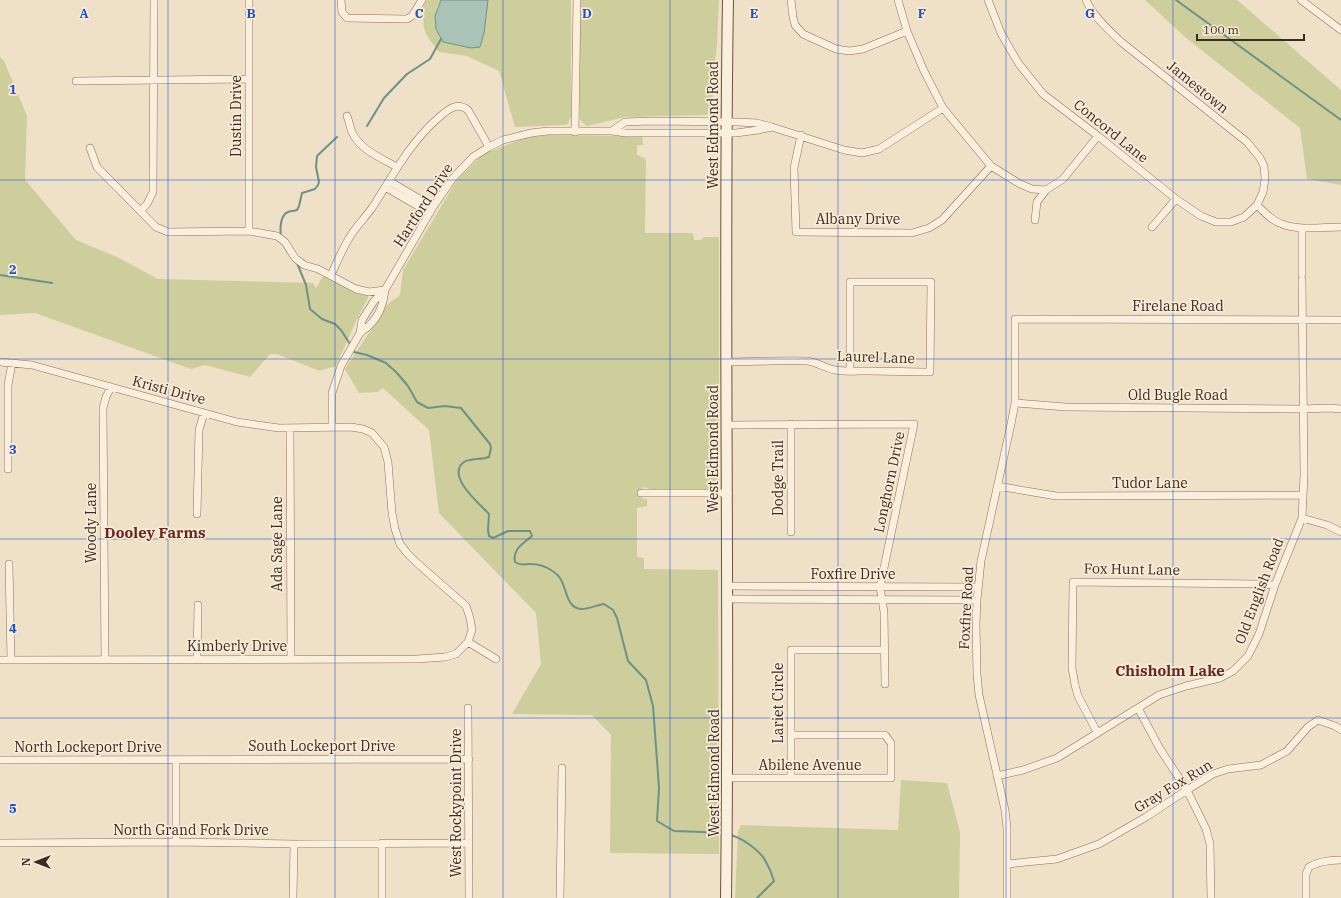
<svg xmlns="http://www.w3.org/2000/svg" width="1341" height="898" font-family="'IBM Plex Serif',serif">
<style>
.green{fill:#cdce9b}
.water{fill:#a9c3b9;stroke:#6f9286}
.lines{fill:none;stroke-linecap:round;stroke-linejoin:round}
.stream{stroke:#6f9286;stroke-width:2}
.minor-casing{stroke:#8c715c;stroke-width:8}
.secondary-casing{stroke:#6e523f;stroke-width:12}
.minor{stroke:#faeedc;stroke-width:7}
.secondary{stroke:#faeedc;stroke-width:10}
.grid{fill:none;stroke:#1d4ed8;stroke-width:1;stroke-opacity:0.55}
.labels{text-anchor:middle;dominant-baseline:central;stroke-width:3.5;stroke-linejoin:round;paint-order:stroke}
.street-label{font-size:14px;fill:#3c2b20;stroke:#f7ebd8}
.neighbourhood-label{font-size:15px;font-weight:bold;fill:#6a271f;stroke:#f7ebd8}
.grid-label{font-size:13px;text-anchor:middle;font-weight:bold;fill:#1d4ed8;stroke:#f7ebd8;stroke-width:3.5;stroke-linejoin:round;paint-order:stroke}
</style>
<rect width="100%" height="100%" fill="#efe0c8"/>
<!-- green -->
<path class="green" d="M427,0H441L437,8L436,29L443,42L471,48L485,12L488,0H571V117L568,124L563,125L515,127L499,71L467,56L439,52C434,45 426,37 424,28C423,21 424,16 422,9Z
M579,0H719L717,45L714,72L712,107L707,115L625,117L587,126L582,122L580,119Z
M1145,0H1237L1341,90V185L1307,179L1300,128L1185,37Z
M0,57L4,61L27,116L25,180L76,240L119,258L158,279L313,283L316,288L323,276L358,294L368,296V298L357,319L336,366L320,371L277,354H270L250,377L205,365L191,369L35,313L0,315Z
M549,135L642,136L643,145H637V155L644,158L646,160L645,233H692L694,236V240H701L704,237H718L719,240V482L708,489H650L643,487L642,499H647V506L637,508V557L644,558V569L718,570L719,854L610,853L611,735L592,715L512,714L541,664L536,613L439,513L429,430L383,388L377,392L359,393L345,369L388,304L400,295L403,270L457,180L483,154L525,138Z
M901,780L947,783L960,832L959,898H735L738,832L741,825L898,830Z"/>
<!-- water -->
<path class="water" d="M441,0H488L484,33L480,47L471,48L443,42L436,29L435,16Z"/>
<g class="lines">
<!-- stream -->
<path class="stream" d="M1176,0L1341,120
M367,126L384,98L407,74L430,59L441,39
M281,236C280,229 280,215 288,212C290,211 294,211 297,210L299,206L302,193L315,189L318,185L319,182L316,167L317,156L337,137
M284,246L289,254
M297,263L306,285L310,309L322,319L335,324L341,330L350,344
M0,275L52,283
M353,350L354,352L367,355L386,363L397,373L408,386L417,402L428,408L445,406L461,408L490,444L491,448L489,457C481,460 470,458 464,462C445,476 481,505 489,514L488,530L489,536L493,538L508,531H530L532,536C524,543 512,549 515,562C521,566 524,564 530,564C537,564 545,566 551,570C554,572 558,575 560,578C567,588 566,609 582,609C588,609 598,605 604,604L613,610L617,618L628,661L646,680L653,706L659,788L657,821L674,831L703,832L723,834
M730,835C741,837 759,850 765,860C769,867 772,874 774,881L757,898"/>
<defs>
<path id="minor" d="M249,0V231
M341,0L342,12L347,18L407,19L412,16L422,0
M791,0L793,17L795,25L803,34L836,49L849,51L863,49L907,31
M898,0L907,31L924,71L943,108L991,166L1020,184L1032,189L1046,190
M988,0L1001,33L1010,49L1019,64L1043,94L1098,136L1176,199L1201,216L1216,222H1231L1244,217L1257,205L1263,192L1265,179L1264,166L1260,158L1247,142L1120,41C1108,29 1093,16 1086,0
M1301,0L1341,30
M76,81L248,79
M347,116C349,121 350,127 352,132C360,150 381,158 397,167
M772,127L758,130L736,133H626L612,131L625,122L651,121L738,122L757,123L772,127L844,150L862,153L879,149L943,108
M575,132L577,0
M801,135L794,168L796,232L912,233L929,228L942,220L991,166
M90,148L97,167L156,227L168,232L249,231L277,236L285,242L295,258L304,265L318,269L356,289L369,292L385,290
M389,181L433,207
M385,187L430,213
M1257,205C1264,212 1272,221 1282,224C1300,231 1322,227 1341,227
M140,211L147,204L153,192L154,0
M1035,220L1037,202L1046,190L1063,179L1098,136
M1152,227L1176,199
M1302,228V274
M331,275C338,260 344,245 353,232C359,224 366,216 372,208C392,177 409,144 437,119C442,115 448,109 454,107C460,105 464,107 468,110L489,147
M360,333C376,322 383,309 385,290
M0,362L32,365L237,422L279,428L351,427L363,429L372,433L384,447L388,462L392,513L395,529L400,544L407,553L417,563L466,606L470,618L472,630L468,642L456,654L445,657L417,659L0,660
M727,362C753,362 780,360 807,361C817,362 825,368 835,370C846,372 858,371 869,371C890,371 910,372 930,372L931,282H850V371
M1015,403L1066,407L1303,409L1330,408L1341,409
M791,424V532
M727,425L914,424L880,587L884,612L885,684
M332,427V393L341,366L360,333L362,320L374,301L385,290L433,207L453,178L473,157L489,147L503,140L531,133L548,131H612
M290,428L291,659
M8,469V385L12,363
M997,486L1056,496L1303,495
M641,493H728
M197,514L199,430L204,413
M1302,518L1327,525L1341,532
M9,564L11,660
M728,586L978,587
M728,599L977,600
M468,642L496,659
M197,659L198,605
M105,660L103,408L106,397L111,387
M468,708L469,898
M1138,708L1160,749L1187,790L1206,829L1210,844L1211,898
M1097,732L1078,696L1075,685L1072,668L1073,582L1259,584L1275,585
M0,760L469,759
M176,760V842
M997,776L1023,770L1057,758L1159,695L1186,686L1220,678L1233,671L1248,656L1259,634L1275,585L1302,518L1304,475L1302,280
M728,778H891V743L885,735H791
M791,778V650H884
M0,843L176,842L294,844L469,843
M1007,864L1057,859L1099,844L1146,817L1187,790L1213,774L1228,769L1261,765L1287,751L1308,727L1318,720L1335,726L1341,730
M293,898L294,844
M382,898V843
M560,898L562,768
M1007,898V828L1005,810L979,695L977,674L976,623L977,600L981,561L1011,424L1015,403V319L1341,320
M1306,898V874L1309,867C1319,861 1329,860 1341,860"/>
<path id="secondary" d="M726,898C730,599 723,299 728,0"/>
</defs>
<!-- minor casing -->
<use href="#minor" class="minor-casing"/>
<!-- secondary casing -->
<use href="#secondary" class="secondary-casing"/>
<!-- minor -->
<use href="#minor" class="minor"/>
<!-- secondary -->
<use href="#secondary" class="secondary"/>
</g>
<!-- grid -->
<path class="grid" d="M168,0V898M335,0V898M503,0V898M670,0V898M838,0V898M1006,0V898M1173,0V898M0,180H1341M0,359H1341M0,539H1341M0,718H1341"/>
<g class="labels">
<!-- street labels -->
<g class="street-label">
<text transform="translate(1198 87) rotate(39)">Jamestown</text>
<text transform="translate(236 116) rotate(-90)">Dustin Drive</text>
<text transform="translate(713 125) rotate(-90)">West Edmond Road</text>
<text transform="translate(1111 131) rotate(39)">Concord Lane</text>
<text transform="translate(423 205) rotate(-57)">Hartford Drive</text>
<text x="858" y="219">Albany Drive</text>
<text x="1178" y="306">Firelane Road</text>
<text transform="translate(876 357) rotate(2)">Laurel Lane</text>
<text transform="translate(169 390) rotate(15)">Kristi Drive</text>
<text x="1178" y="395">Old Bugle Road</text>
<text transform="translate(713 449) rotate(-90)">West Edmond Road</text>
<text transform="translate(778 478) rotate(-90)">Dodge Trail</text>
<text transform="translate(889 482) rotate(-78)">Longhorn Drive</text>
<text x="1150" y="483">Tudor Lane</text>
<text transform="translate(91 523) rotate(-90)">Woody Lane</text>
<text transform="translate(277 544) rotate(-90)">Ada Sage Lane</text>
<text transform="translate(1132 569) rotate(1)">Fox Hunt Lane</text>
<text x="853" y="574">Foxfire Drive</text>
<text transform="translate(1259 591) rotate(-69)">Old English Road</text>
<text transform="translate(966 608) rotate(-87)">Foxfire Road</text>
<text x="237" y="646">Kimberly Drive</text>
<text transform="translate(778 703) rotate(-90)">Lariet Circle</text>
<text x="322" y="746">South Lockeport Drive</text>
<text x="88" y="747">North Lockeport Drive</text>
<text x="810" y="765">Abilene Avenue</text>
<text transform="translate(714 773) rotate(-90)">West Edmond Road</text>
<text transform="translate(1173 786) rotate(-31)">Gray Fox Run</text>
<text transform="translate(456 803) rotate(-90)">West Rockypoint Drive</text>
<text x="191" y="830">North Grand Fork Drive</text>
</g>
<!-- neighbourhood labels -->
<g class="neighbourhood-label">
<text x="155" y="532">Dooley Farms</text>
<text x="1170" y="670">Chisholm Lake</text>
</g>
</g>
<g class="grid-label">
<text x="84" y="18">A</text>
<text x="251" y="18">B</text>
<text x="419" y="18">C</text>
<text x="587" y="18">D</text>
<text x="754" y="18">E</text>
<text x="922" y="18">F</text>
<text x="1090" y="18">G</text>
<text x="13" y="94">1</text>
<text x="13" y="274">2</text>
<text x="13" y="454">3</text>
<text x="13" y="633">4</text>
<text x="13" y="813">5</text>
</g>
<!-- north arrow -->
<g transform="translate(36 862) rotate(270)" stroke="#f7ebd8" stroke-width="3" paint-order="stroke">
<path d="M0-3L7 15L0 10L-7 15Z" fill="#3c2b20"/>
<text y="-6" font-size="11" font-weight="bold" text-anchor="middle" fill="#3c2b20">N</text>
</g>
<!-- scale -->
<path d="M1197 34v6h107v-6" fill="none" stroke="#3c2b20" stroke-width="2"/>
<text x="1203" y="34" font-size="12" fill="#3c2b20" stroke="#f7ebd8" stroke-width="3" paint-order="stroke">100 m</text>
</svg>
